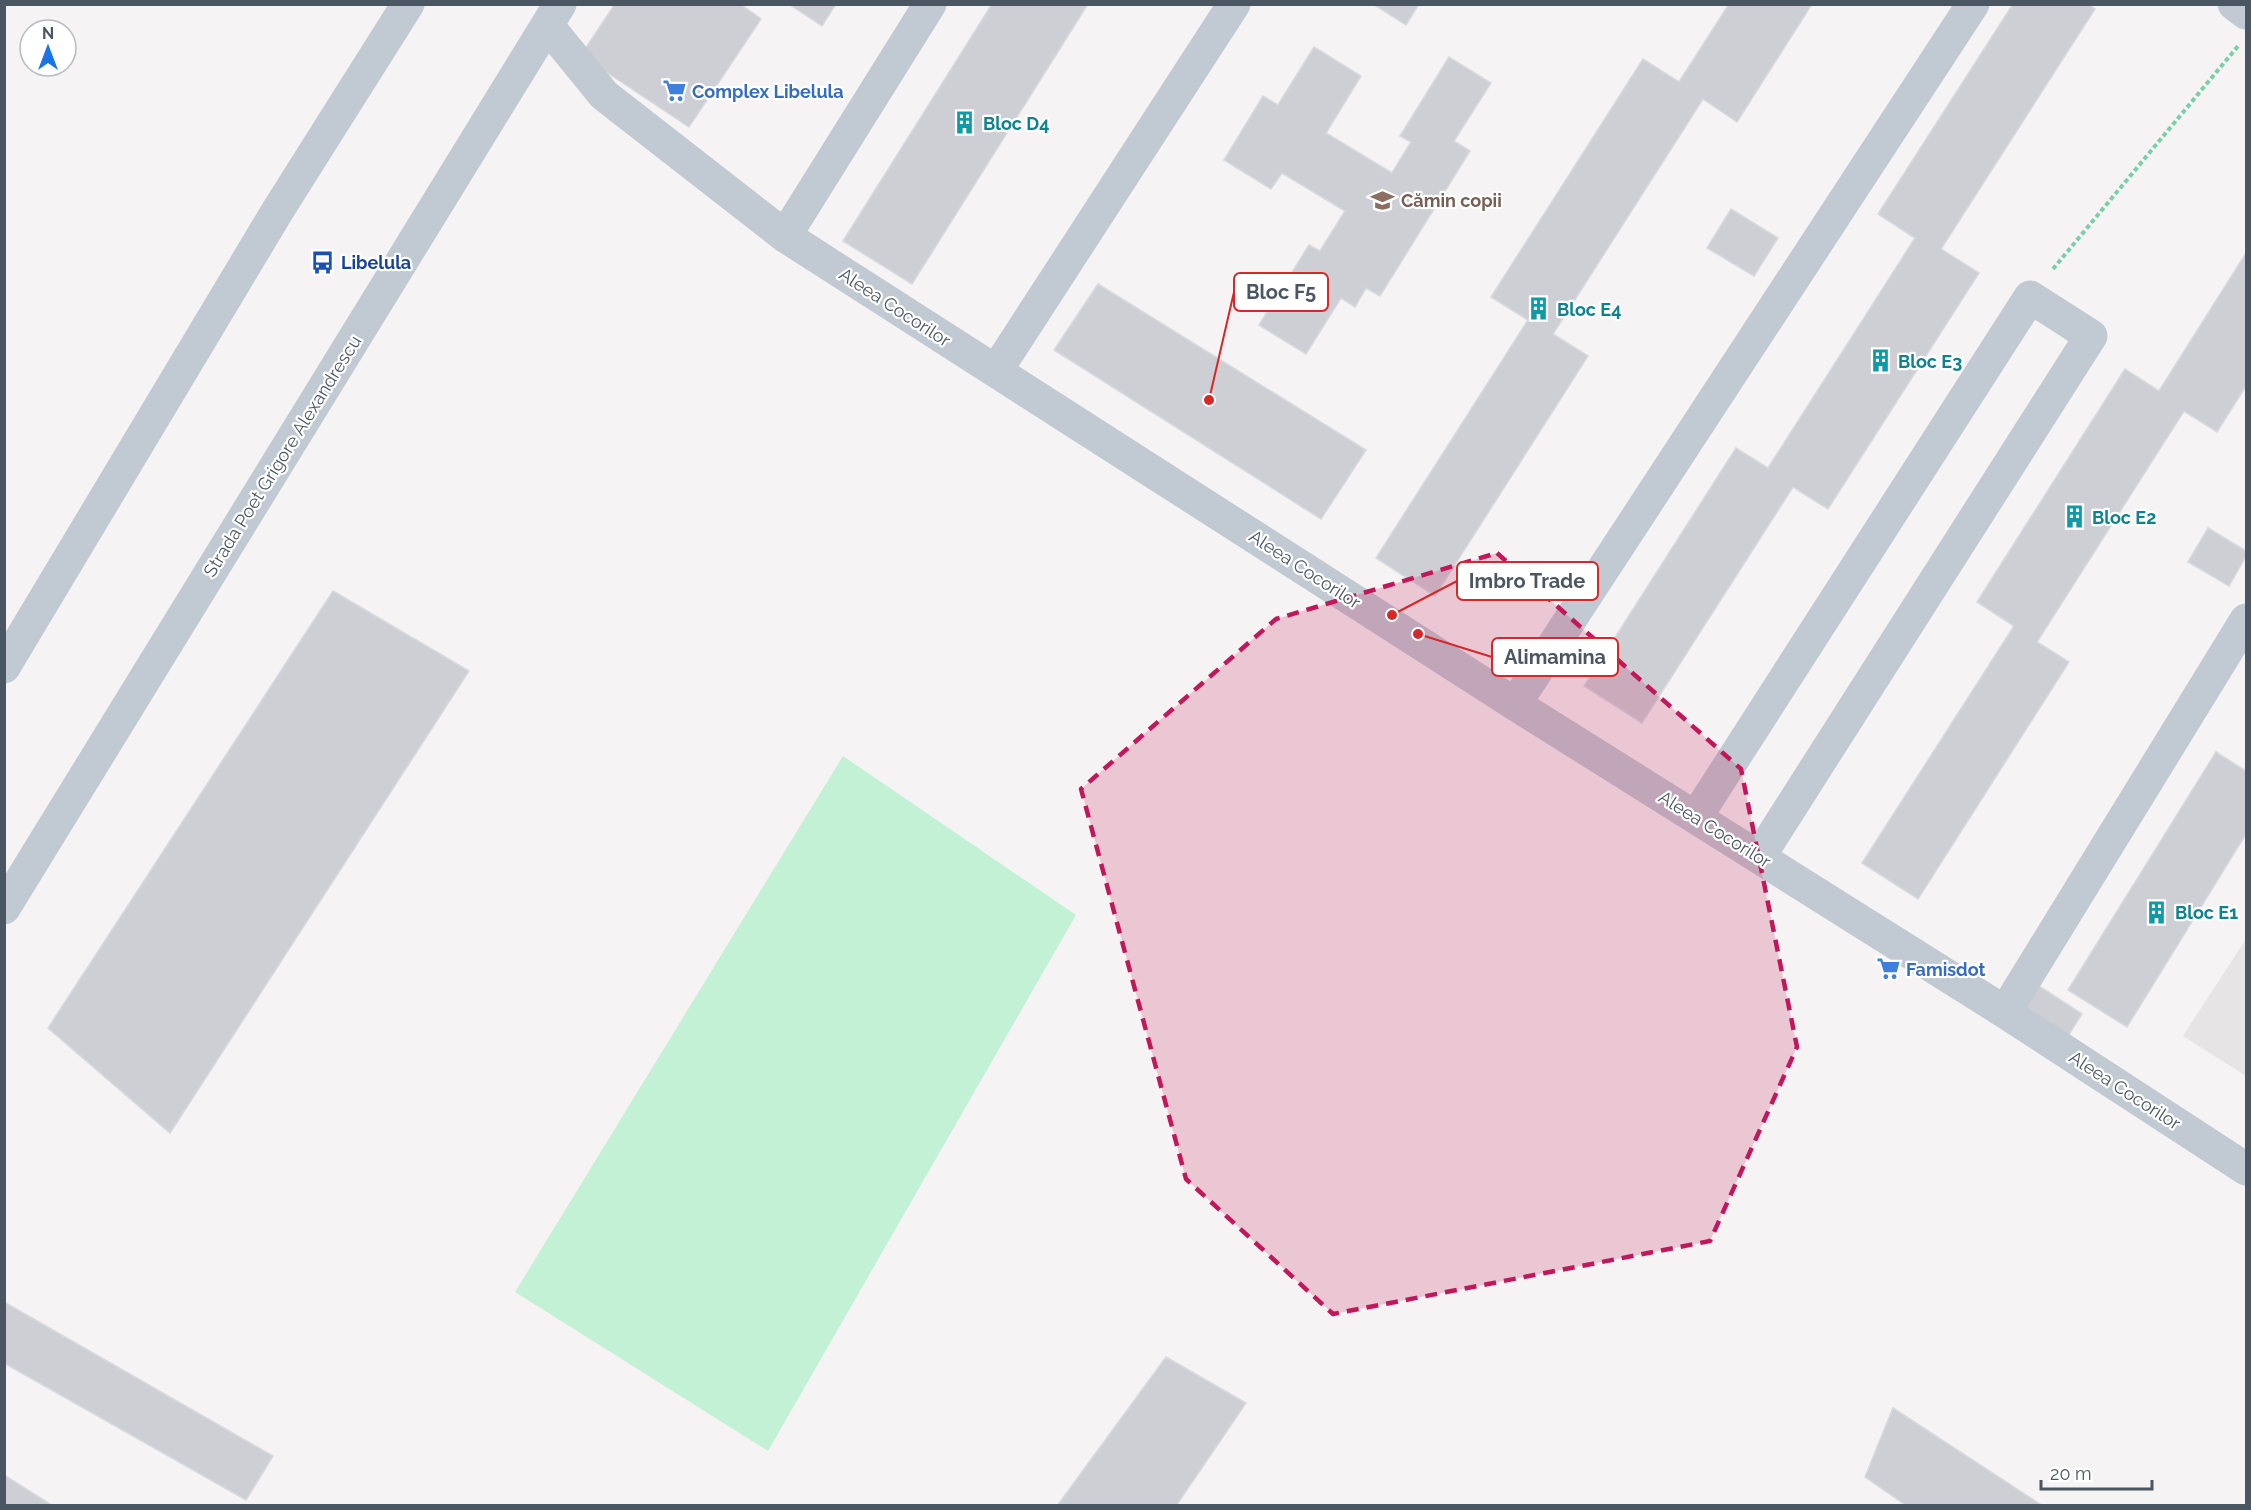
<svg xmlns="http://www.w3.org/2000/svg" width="2251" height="1510" font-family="Raleway,sans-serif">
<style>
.education{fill:#e6e4e5}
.green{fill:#c3f1d5}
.building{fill:#cdcfd5;stroke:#d7d9de;stroke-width:1.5}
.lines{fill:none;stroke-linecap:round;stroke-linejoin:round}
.path{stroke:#7ad0a6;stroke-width:4;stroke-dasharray:4.5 3;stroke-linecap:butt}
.minor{stroke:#c1cad2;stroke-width:33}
.marked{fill:#c2185b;fill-opacity:0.2;stroke:#c2185b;stroke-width:4.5;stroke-dasharray:12 8;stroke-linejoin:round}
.labels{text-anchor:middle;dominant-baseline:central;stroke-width:4.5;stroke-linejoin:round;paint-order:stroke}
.shop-label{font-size:18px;font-weight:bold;fill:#366cbe;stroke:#fff;text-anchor:start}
.culture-label{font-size:18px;font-weight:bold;fill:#0d838f;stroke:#fff;text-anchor:start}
.education-label{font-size:18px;font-weight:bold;fill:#785e54;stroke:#fff;text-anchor:start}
.transit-label{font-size:18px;font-weight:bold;fill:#164399;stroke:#fff;text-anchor:start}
.street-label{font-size:18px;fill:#4a5661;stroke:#fff}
.leader{fill:none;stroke:#d62828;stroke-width:2}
.callout-dot{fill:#d62828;stroke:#fff;stroke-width:2}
.callout{fill:#fff;stroke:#d62828;stroke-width:2}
.callout-label{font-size:20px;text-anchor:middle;font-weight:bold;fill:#4a5661}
</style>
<rect width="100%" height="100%" fill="#f5f3f3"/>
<!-- education -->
<path class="education" d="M2246,939V1076L2183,1036Z"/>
<!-- green -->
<path class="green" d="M843,756L1076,915L768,1451L515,1292Z"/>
<!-- building -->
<path class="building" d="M615,4H740L761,19L689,127L581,55Z
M789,4H836L822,26Z
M992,4H1088L912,284L843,241Z
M1373,4H1419L1406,25Z
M1729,4H1812L1737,122L1703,99L1553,334L1588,356L1435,596L1376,558L1528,320L1491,297L1643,59L1679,82Z
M2013,4H2088L2095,9L1941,249L1979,273L1828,509L1793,487L1642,723L1584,686L1736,448L1768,468L1915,238L1878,214Z
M1314,47L1361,76L1326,133L1392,173L1411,142L1400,136L1449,57L1491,83L1454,141L1470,151L1380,296L1366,288L1355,307L1341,298L1306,354L1259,325L1309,245L1320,251L1345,211L1282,173L1271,189L1224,160L1263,96L1278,105Z
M1731,209L1778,238L1754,276L1707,248Z
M2246,253V386L2217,432L2184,411L2037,642L2069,662L1918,899L1862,863L2014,626L1977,602L2125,369L2159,391Z
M1098,284L1366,450L1321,519L1054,350Z
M2208,528L2246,551V556L2229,586L2188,562Z
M333,591L469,671L170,1133L48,1028Z
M2216,752L2246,771V834L2127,1027L2068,990Z
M2039,986L2082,1014L2065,1041L2021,1013Z
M4,1302L273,1456L246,1500L4,1363Z
M1166,1357L1246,1403L1176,1506H1057Z
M1893,1408L2043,1506H1907L1865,1477Z
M4,1475L53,1506H4Z"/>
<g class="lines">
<!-- path -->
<path class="path" d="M2053,269L2238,46"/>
<!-- minor -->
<path class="minor" d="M2234,4L2246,13
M547,25L604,95L785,236L1515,704L2005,1012L2246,1169
M785,236L930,4
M996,371L1234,4
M4,667L278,210L408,4
M1515,704L1973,4
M1696,817L2030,297L2091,336L1759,857
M4,908L560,4
M2005,1012L2246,620"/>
</g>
<!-- marked area -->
<path class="marked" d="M1497,553L1741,769L1797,1047L1710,1241L1333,1314L1186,1179L1081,789L1276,619Z"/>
<!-- icons -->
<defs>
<symbol id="supermarket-bare" viewBox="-9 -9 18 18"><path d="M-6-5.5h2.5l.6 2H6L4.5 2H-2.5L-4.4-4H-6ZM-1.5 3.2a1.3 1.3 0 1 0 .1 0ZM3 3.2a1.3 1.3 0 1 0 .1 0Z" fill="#3f7fe0" stroke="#fff" stroke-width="2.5" paint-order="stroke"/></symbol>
<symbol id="building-bare" viewBox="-9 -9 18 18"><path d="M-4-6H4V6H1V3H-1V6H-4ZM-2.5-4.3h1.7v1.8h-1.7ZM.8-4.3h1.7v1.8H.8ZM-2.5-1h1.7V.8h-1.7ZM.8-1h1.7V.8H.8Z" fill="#0f9aa8" stroke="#fff" stroke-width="2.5" paint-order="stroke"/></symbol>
<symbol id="school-bare" viewBox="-9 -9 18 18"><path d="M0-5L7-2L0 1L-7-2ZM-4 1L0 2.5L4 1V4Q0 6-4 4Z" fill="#8d6e63" stroke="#fff" stroke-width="2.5" paint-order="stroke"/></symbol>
<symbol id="bus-bare" viewBox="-9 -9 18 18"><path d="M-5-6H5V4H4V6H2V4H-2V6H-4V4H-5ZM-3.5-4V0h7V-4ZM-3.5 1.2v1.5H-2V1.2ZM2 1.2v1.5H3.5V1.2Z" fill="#1a4fb4" stroke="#fff" stroke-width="2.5" paint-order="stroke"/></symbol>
</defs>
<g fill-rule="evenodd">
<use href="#supermarket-bare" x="658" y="74" width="33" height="33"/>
<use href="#building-bare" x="948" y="106" width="33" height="33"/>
<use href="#school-bare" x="1366" y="184" width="33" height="33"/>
<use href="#bus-bare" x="306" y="246" width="33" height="33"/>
<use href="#building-bare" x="1522" y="292" width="33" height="33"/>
<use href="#building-bare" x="1864" y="344" width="33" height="33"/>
<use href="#building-bare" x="2058" y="500" width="33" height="33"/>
<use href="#building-bare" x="2140" y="896" width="33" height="33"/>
<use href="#supermarket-bare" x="1872" y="952" width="33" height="33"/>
</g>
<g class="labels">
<!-- shop labels -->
<g class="shop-label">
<text x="692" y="91">Complex Libelula</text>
<text x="1906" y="969">Famisdot</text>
</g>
<!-- culture labels -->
<g class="culture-label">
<text x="983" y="123">Bloc D4</text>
<text x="1557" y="309">Bloc E4</text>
<text x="1898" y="361">Bloc E3</text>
<text x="2092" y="517">Bloc E2</text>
<text x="2175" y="912">Bloc E1</text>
</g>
<!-- education labels -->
<g class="education-label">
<text x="1401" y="200">Cămin copii</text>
</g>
<!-- transit labels -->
<g class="transit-label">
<text x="341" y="262">Libelula</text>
</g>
<!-- street labels -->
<g class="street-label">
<text transform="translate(895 307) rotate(33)">Aleea Cocorilor</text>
<text transform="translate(282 456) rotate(-58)">Strada Poet Grigore Alexandrescu</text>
<text transform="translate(1305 569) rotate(33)">Aleea Cocorilor</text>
<text transform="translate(1715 829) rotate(32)">Aleea Cocorilor</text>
<text transform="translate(2125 1090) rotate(33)">Aleea Cocorilor</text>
</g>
</g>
<!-- callouts -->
<path class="leader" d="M1209 400L1234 292M1392 615L1457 581M1418 634L1492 657"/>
<g class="callout-dot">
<circle cx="1209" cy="400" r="6"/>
<circle cx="1392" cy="615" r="6"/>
<circle cx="1418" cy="634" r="6"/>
</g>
<g class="callout">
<rect x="1234" y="273" width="94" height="38" rx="6"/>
<rect x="1457" y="562" width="141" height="38" rx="6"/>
<rect x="1492" y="638" width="126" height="38" rx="6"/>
</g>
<g class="callout-label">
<text x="1281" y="299">Bloc F5</text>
<text x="1527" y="588">Imbro Trade</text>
<text x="1555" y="664">Alimamina</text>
</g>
<!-- border -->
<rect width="2251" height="1510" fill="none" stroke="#4a5661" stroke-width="12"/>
<!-- north arrow -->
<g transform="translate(48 48)"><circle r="28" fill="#ffffff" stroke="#b7bbc0" stroke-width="1.5"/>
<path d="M0-4.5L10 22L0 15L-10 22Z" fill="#1a73e8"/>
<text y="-9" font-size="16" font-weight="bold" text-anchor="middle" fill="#4a5661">N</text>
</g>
<!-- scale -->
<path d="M2041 1480v9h111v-9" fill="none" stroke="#4a5661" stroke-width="3"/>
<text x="2050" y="1480" font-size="18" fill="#4a5661" stroke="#ffffff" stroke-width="4.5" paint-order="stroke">20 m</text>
</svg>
